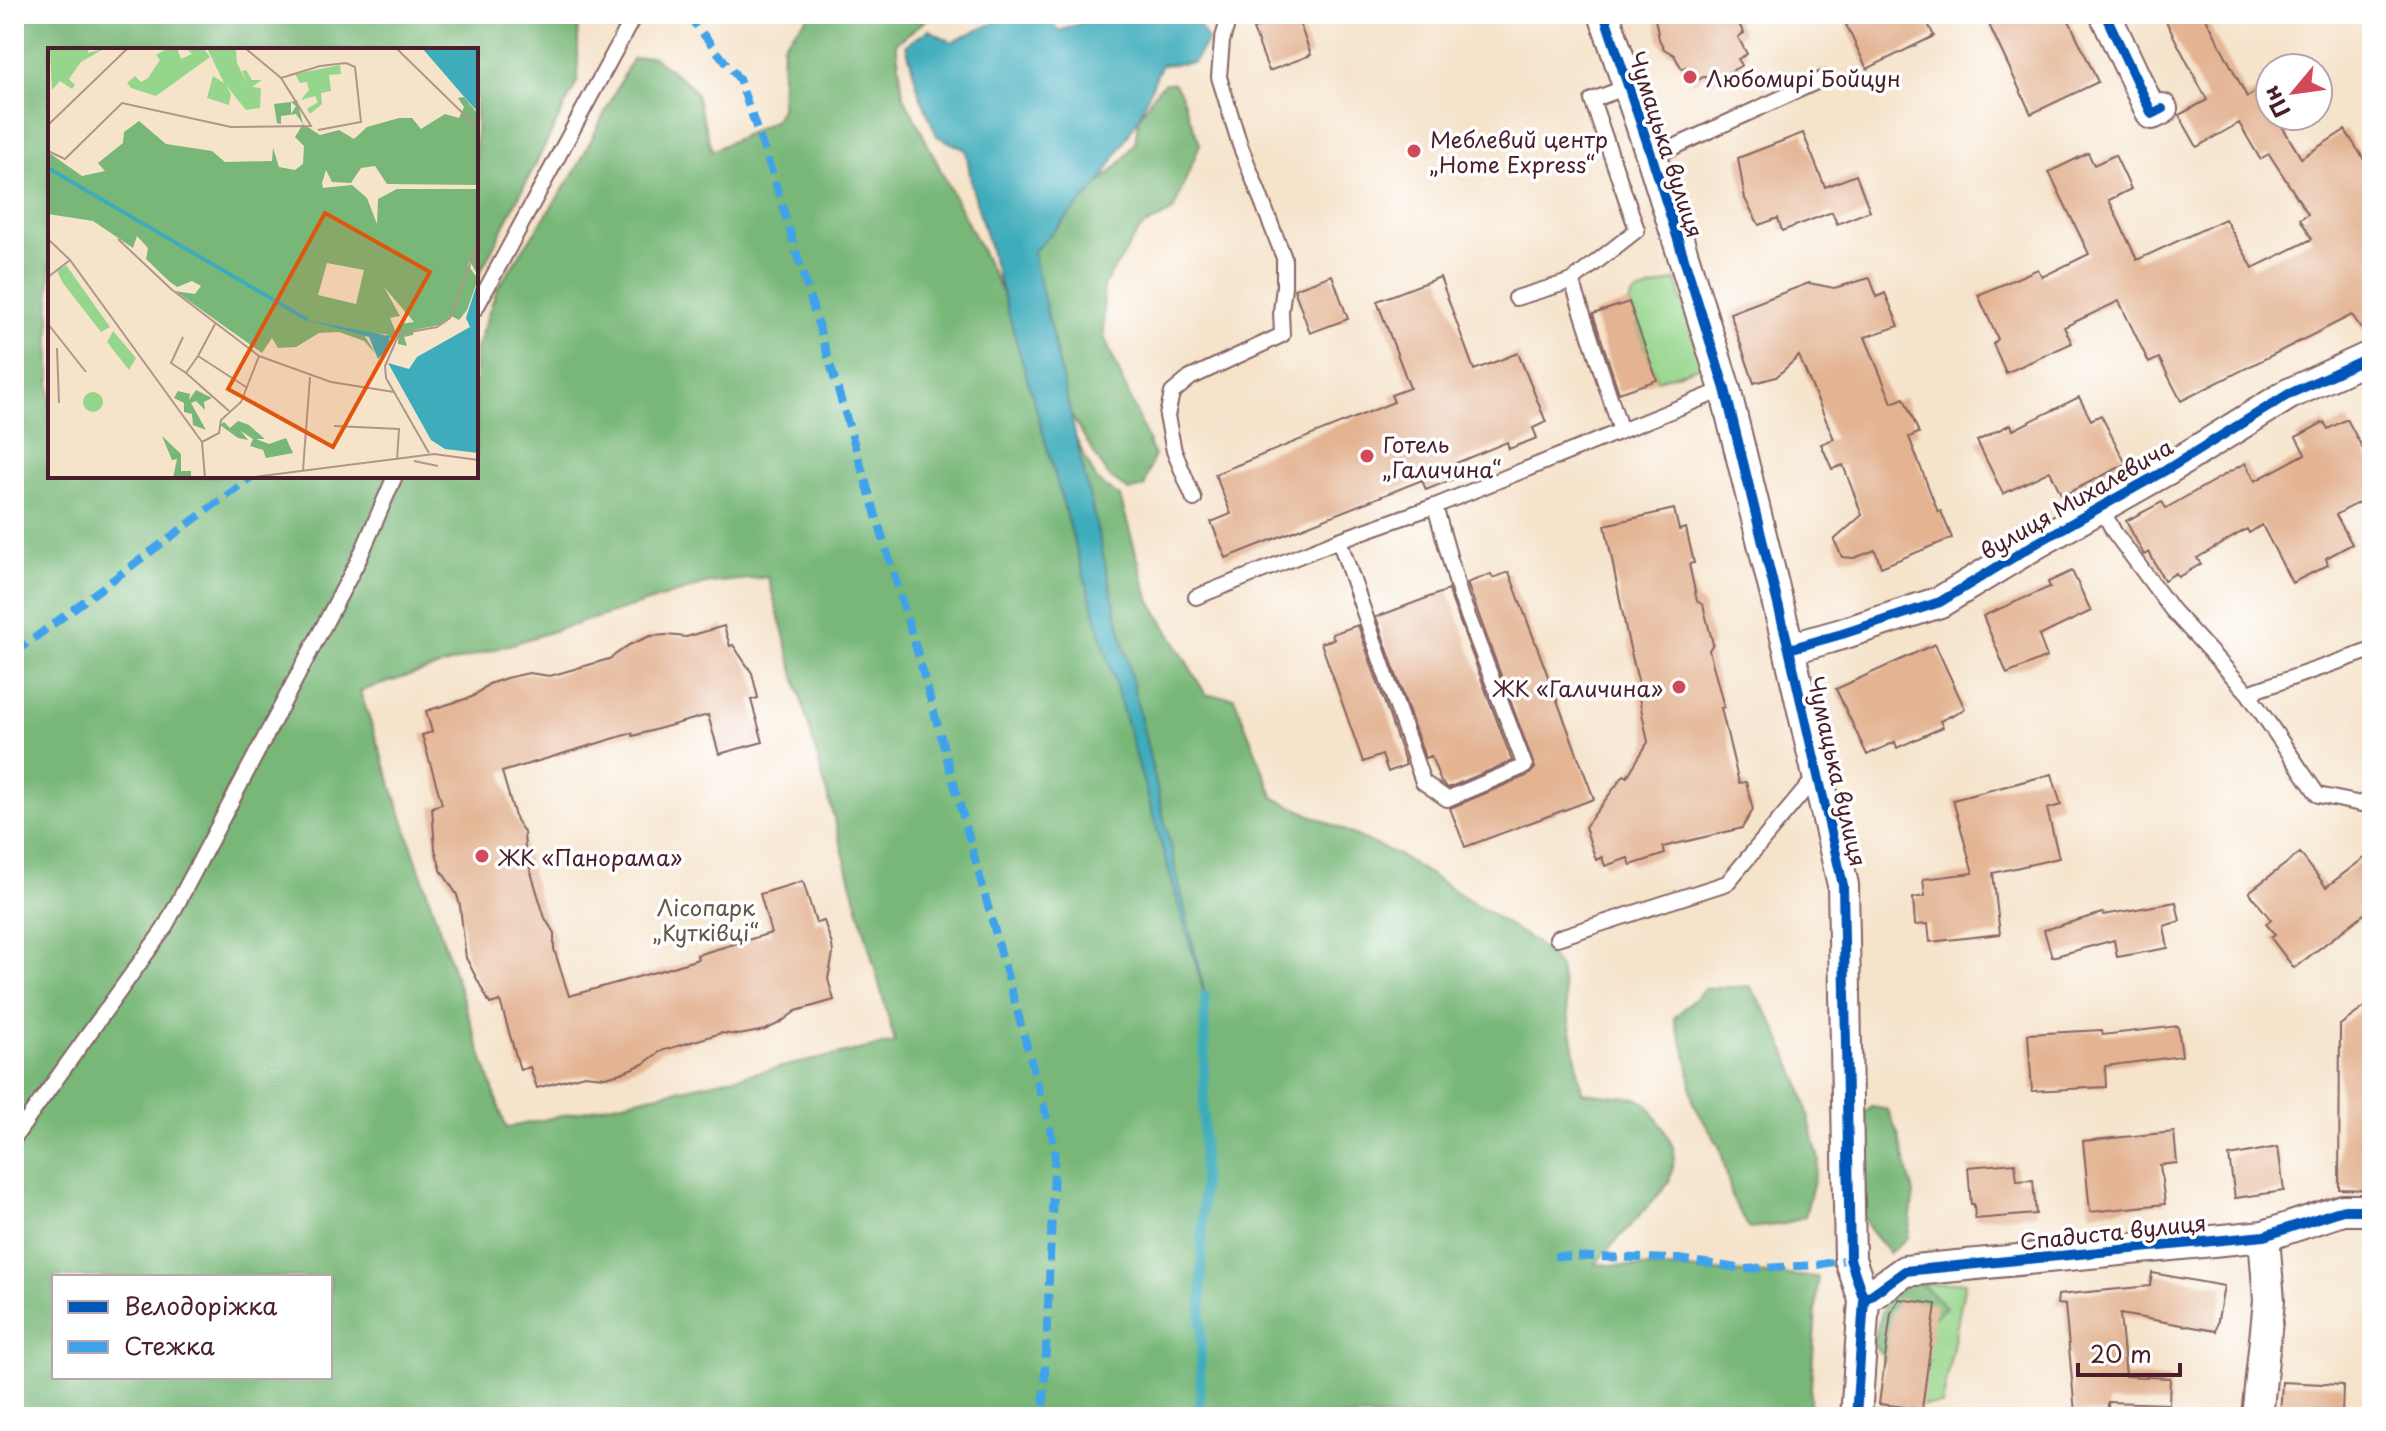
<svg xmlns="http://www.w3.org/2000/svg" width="2386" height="1431" font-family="'Playpen Sans',sans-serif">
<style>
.green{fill:#96d68c;stroke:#707a5c;stroke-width:2}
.forest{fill:#78b778;stroke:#616b52;stroke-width:2;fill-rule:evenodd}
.water{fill:#3eacbb;stroke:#446673;stroke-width:2}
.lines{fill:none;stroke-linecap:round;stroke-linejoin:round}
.stream{stroke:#3eacbb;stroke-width:10}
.building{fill:#e3b392}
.lane-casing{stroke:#866463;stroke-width:18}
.street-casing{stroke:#866463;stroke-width:34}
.lane{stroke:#fff;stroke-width:14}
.street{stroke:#fff;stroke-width:30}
.quiet{stroke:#40a2eb;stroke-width:8;stroke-dasharray:16 8;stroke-linecap:butt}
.cycleway-casing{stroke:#fff;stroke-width:15}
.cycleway{stroke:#0057b8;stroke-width:10}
.poi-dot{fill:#d1495b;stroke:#fff;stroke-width:3}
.labels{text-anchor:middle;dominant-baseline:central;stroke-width:7;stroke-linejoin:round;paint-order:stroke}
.poi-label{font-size:22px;fill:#4a1f2b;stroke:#fff;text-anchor:start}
.street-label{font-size:22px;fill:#4a1f2b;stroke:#fff}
.park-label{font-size:22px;fill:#615648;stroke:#fff}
.inset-river{fill:none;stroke:#3eacbb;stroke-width:4}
.inset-road{fill:none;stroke:#b1958a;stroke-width:2}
.view{fill:#e0560e;fill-opacity:0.15;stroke:#e0560e;stroke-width:4}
.inset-edge{fill:none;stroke:#4a1f2b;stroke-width:4}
</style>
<rect width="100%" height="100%" fill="#fff"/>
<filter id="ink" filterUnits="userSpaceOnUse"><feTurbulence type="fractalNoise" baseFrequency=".0125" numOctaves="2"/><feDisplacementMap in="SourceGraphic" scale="16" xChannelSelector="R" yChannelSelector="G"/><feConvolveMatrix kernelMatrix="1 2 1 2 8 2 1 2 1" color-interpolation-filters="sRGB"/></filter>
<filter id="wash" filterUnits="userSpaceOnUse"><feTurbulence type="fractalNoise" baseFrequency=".006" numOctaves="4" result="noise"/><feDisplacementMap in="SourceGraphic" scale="32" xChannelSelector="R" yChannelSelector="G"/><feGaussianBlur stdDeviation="1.8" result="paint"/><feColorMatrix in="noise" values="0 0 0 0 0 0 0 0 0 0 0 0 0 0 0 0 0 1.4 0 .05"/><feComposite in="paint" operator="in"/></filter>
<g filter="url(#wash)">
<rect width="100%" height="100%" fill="#f5e3ca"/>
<!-- green -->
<path class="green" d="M1676,280L1702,366L1657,380L1629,302L1634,294Z
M1965,1282L1942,1405H1888L1900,1286Z"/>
<!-- forest -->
<path class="forest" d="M14,14H578V80L476,281V50H50V476H476V349L497,289L576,170L632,59L652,56L690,85L696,95L712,151L775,120L781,108L783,44L811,14H934L896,43L903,95L1097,481L1120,497L1149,598L1206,695L1234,697L1274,798L1400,856L1535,942L1553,959L1560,969L1582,1092L1637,1098L1647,1104L1663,1128L1673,1147L1674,1159L1669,1183L1595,1264L1818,1277L1809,1417H14ZM768,577L895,1042L506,1128L360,691L709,583ZM54,1277H330V1377H54Z
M1165,83H1173L1179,90L1200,144L1173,211L1141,228L1103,286L1104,337L1154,455L1144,487L1129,491L1108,476L1055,389L1015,268L1123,160L1135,143L1139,117L1158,89Z
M1750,986L1774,1024L1801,1087L1819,1160L1805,1216L1785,1224L1749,1228L1733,1200L1720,1148L1693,1103L1688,1061L1674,1018L1705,989Z
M1872,1107L1888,1110L1898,1134L1914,1193L1908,1237L1889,1253L1872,1233L1857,1205L1862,1115Z
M1912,1280L1927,1289L1946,1307L1932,1319L1887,1370L1882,1355L1872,1343L1887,1298Z"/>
<!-- water -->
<path class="water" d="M1013,14H1044L1059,31L1095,18L1128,14H1192L1208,40L1193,63L1161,65L1139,117L1098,186L1033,252L1205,996L972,187L966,150L937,136L919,93L906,45L929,30L952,42Z"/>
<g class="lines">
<!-- stream -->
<path class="stream" d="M1200,1417L1205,996"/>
</g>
<g id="blocks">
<!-- building -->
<path class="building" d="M1296,14L1311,55L1269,71L1253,29Z
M1654,14H1733L1744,33L1738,37L1747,54L1738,59L1742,65L1709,84L1705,76L1693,83L1685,67L1682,69L1674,55L1664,49L1659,39Z
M1841,14H1923L1934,36L1867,69Z
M1984,14H2066L2098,82L2031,114Z
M2162,14H2204L2247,97L2260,89L2270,106V116H2276L2301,158L2345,130L2372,172V338L2369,339L2352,315L2181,401L2159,358L2149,363L2119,301L2064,327L2072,343L2006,373L1993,344L1998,339L1978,295L2038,269L2042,277L2089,254L2049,172L2088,153L2094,165L2115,155L2131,189L2109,200L2137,260L2225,219L2253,268L2312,239L2300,219L2308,214L2269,154L2260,159L2239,123L2197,147L2179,115L2207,100Z
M1803,133L1825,187L1856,175L1870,211L1837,224L1832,212L1782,231L1778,218L1759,225L1745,199L1738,158Z
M1332,275L1348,319L1310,333L1294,289Z
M1440,277L1474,370L1518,353L1546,422L1533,428L1537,438L1509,449L1507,442L1456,463L1461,476L1426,490L1422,480L1226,558L1211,522L1231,514L1215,474L1394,402L1391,395L1410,388L1377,301Z
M1870,278L1877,297L1885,293L1899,326L1865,337L1892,403L1904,398L1919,433L1909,437L1938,512L1941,511L1952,538L1881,567L1875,550L1854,558L1842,557L1834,540L1862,515L1843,465L1832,469L1821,444L1834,439L1799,356L1776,377L1754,383L1730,313L1809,283L1834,288Z
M1629,302L1657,380L1619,393L1593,314Z
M2079,397L2091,420L2101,415L2126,464L2062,496L2050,471L2003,494L1977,441L2011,424L2013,430Z
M2347,419L2372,466V495L2336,515L2352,544L2326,558L2328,565L2292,583L2262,525L2249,533L2247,529L2197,558L2201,564L2178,577L2176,573L2164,580L2149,552L2144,555L2126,521L2162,502L2166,508L2245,463L2255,481L2305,454L2296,437L2324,422L2328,429Z
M1674,509L1679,530L1686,528L1694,563L1689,564L1697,601L1703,605L1713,644L1709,650L1724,707L1721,708L1739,783L1746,782L1753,810L1742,828L1663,847L1665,854L1631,865L1628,858L1605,866L1602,857L1596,860L1585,827L1624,775L1627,777L1648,742L1639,698L1642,697L1628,640L1605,525Z
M2072,571L2091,611L2039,636L2047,657L2007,674L1983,616L2050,587L2048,582Z
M1509,572L1594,799L1465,847L1450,808L1529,775L1535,768L1467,583L1491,574L1493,578Z
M1448,590L1512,761L1448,788L1441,782L1431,756L1425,758L1376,617Z
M1358,625L1406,765L1388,772L1382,755L1363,762L1321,643L1334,639L1332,634Z
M724,626L730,646L733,645L752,673L758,698L751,700L763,742L719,754L708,715L633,736L632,733L502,772L516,820L524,832L525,850L533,879L545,918L554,933V949L569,996L670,968L698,959L697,955L771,933L760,894L803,881L816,923L824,921L832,945L833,954L828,979L834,1000L796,1011L780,1023L765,1030L739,1035L721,1033L661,1051L643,1064L621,1073L605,1077L584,1075L537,1088L530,1067L520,1070L500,1001L490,1004L466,958L460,906L457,895L441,870L435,849L432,807L442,804L422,735L432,732L426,711L472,697L489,684L506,678L529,673L550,676L609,659L629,645L650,636L667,635L686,637Z
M1935,644L1965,709L1940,721L1943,727L1897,748L1895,742L1867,755L1836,689Z
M2052,774L2061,805L2047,809L2059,858L1993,873L2000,934L1930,942L1928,924L1915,925L1913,898L1925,896L1923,879L1973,873L1953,800Z
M2372,852V908L2294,968L2271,938L2275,935L2266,924L2271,920L2249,892L2300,853L2326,887Z
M2176,902L2180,921L2164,926L2168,948L2117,957L2114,940L2052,957L2044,930L2103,913L2104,915Z
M2372,1002V1190L2339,1189L2340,1025Z
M2178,1026L2182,1056L2105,1066L2106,1087L2032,1091L2028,1034L2102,1030L2103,1035Z
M2174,1132L2177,1163L2160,1165L2165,1204L2090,1212L2083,1141Z
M2278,1147L2284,1191L2235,1198L2229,1156Z
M2015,1163L2017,1181L2033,1180L2036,1214L1975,1219L1974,1204H1971L1968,1167Z
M2152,1273L2224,1286L2216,1331L2120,1314L2126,1376L2170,1378L2169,1404L2108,1402V1413L2075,1412L2065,1305L2057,1304L2058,1295L2150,1286Z
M1899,1299L1936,1304L1922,1409L1879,1404L1891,1313Z
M2282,1382L2343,1385L2342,1417H2280Z"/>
</g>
</g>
<g filter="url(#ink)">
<use href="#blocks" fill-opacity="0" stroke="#866463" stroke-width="2"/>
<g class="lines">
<defs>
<path id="lane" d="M1652,157L1825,78
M1572,281L1637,230L1592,100L1627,87
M1516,298L1572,281L1621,431
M476,308L635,14
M1194,499L1174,451L1167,416L1172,393L1190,378L1282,335L1281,311L1284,286V258L1240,145L1219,77L1222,41L1230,14
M1435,506L1339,540L1423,782L1447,799L1525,766L1460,595L1435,506L1725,389
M2101,507L2114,532L2172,610L2248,693L2318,795L2361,804L2372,797
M1196,597L1339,540
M2248,693L2372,650
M1557,938L1727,883L1818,774
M14,1138L164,929L359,559L395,476"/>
<path id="street" d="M1604,14L1652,157L1725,389L1789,649L1843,885L1850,1259L1864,1300L1856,1417
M2105,14L2152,114L2162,109
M1789,649L1842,634L1940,602L2035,544L2166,470L2289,394L2372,356
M1864,1300L1905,1271L2264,1236L2343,1210H2372
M2257,1417L2269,1301L2264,1236"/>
</defs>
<!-- lane casing -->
<use href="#lane" class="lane-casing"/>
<!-- street casing -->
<use href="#street" class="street-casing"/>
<!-- lane -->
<use href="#lane" class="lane"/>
<!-- street -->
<use href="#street" class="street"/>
<!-- quiet -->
<path class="quiet" d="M687,14L739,79L772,172L917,651L1055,1147L1043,1417
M14,653L253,476
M1554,1256L1679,1259L1744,1269L1817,1265L1850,1259"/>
<defs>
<path id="cycleway" d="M1604,14L1652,157L1725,389L1789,649L1843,885L1850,1259L1864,1300L1856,1417
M2105,14L2152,114L2162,109
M1789,649L1842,634L1940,602L2035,544L2166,470L2289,394L2372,356
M1864,1300L1905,1271L2264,1236L2343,1210H2372"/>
</defs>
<!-- cycleway casing -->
<use href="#cycleway" class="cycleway-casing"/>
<!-- cycleway -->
<use href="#cycleway" class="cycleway"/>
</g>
</g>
<!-- markers -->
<g class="poi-dot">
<circle cx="1690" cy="77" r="8"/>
<circle cx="1414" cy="151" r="8"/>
<circle cx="1367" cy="456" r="8"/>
<circle cx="1679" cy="687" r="8"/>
<circle cx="482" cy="856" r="8"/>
</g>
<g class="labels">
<!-- poi labels -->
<g class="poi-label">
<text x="1706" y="77">Любомирі Бойцун</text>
<text x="1430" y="138">Меблевий центр<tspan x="1430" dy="25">„Home Express“</tspan></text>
<text x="1383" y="443">Готель<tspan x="1383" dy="25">„Галичина“</tspan></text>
<text x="1663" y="687" text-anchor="end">ЖК «Галичина»</text>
<text x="498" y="856">ЖК «Панорама»</text>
</g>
<!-- street labels -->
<g class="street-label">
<text transform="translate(1667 144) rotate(72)">Чумацька вулиця</text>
<text transform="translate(2076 498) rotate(-30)">вулиця Михалевича</text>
<text transform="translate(1838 771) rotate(77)">Чумацька вулиця</text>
<text transform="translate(2113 1231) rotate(-6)">Спадиста вулиця</text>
</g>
<!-- park labels -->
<g class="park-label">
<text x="706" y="906">Лісопарк<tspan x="706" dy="25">„Кутківці“</tspan></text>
</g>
</g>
<!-- overview -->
<g transform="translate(48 48)">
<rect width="430" height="430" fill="#f5e3ca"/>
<path d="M41,0L40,5L57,0L33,14L21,31L27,37L24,41L12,33L4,42L2,2ZM120,0H129L133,11L144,6L138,0H155L162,9L108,48L83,40L79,35L87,28L93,34L100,30L112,12L108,7ZM159,0H188L189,15L200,37L194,23L198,22L204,32H214L204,39L213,40L212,60L198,62L177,36L183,46L181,57L159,50L165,28L176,35ZM292,17L293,26L281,27L283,43L273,45L274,56L262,66L259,61L270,54L267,48L253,52L261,42L259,34L252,35L247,26ZM18,217L62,279L53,284L15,235L9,223ZM65,283L88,310L81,322L59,294ZM35 354a10 10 0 1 1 20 0a10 10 0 1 1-20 0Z" fill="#96d68c"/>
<path d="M416,49L430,66V137L339,136L327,118L313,120L303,135L284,134L278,122L274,135L275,140L304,137L319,150L329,176L330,151L349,141H430V228L422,213L420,217L430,231L419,262L411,272L403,268L391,277L366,282L365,287L356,289L359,298L350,296L351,276L366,274L336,239L352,268L342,270L349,287L346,293L338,286L315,285L328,306L316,293L291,284L271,285L248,299L230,300L224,290L214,305L127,243L147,246L153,238L144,233L129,239L122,234L98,211L100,200L89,188L85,200L45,173L0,166V104L34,128L57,123L50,115L75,95L76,84L91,73L118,96L164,103L177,114L224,113L225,100L231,119L247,122L255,116L256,98L247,89L255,76L248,66L233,68V76L229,75L226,56L243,54V66L248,58L243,54L249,52L255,76L272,87L291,82L306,91L319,79L351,70H364L373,81L397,66L411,70L416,59L410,50ZM279,215L316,222L308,256L270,247ZM148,342L164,350L156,354L157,362L148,353L143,355L158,382L145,377L144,366L136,364V355L126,350L130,343L142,346L141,352ZM176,374L182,380L190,373L201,377L217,391H208L221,396L238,390L245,405L218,410L215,402L202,398L205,391L193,383L200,392L190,390L172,377ZM114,388L133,406V423H143V429L125,430L129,411L124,412Z" fill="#78b778" fill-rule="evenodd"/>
<path d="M374,0H430V64L419,52ZM430,233V405L397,401L383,392L340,315L361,321L369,309L422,279L418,270ZM260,272L342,288L340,299L330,311L321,289Z" fill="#3eacbb"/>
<path class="inset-river" d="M0,120L260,272"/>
<path class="inset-road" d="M348,0L430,80M233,30L272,18L298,15L307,19L313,74L270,82M0,77L80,0M0,103L17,111L74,55L183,79L263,78L233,30L197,0M0,191L22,212L154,394L157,430M70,191L123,241L211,308L283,334L346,344M0,229L22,212M0,276L38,324M167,276L150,308L198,339M135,289L123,315L138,325L150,308M9,300L11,355M138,325L181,363M286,378L351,381L349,412M154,394L171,385L173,372L193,354L211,308M381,405L338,330L337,318L351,286L389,279L402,270L430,195M366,413L390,418M255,422L262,329M199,430L386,406L430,412"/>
<path class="view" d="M277,165L382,224L285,399L180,341Z"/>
<rect width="430" height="430" class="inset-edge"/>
</g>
<!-- margin -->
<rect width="2386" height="1431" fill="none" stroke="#fff" stroke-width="48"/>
<!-- legend -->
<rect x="52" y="1275" width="280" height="104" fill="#ffffff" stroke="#b7a5aa" stroke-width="2"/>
<rect x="68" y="1301" width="40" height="12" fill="#0057b8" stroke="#b7a5aa" stroke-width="2"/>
<text x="124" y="1315" font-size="24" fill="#4a1f2b">Велодоріжка</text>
<rect x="68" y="1341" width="40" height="12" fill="#40a2eb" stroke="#b7a5aa" stroke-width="2"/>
<text x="124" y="1355" font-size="24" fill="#4a1f2b">Стежка</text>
<!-- north arrow -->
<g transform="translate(2294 92) rotate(241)"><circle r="38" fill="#ffffff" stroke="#b7a5aa" stroke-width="2"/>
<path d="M0-6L14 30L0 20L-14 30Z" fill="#d1495b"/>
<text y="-12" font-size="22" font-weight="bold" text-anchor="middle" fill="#4a1f2b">Пн</text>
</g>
<!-- scale -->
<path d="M2078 1363v12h102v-12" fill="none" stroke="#4a1f2b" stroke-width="4"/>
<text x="2090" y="1363" font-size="24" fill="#4a1f2b" stroke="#ffffff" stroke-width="6" paint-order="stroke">20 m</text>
</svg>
